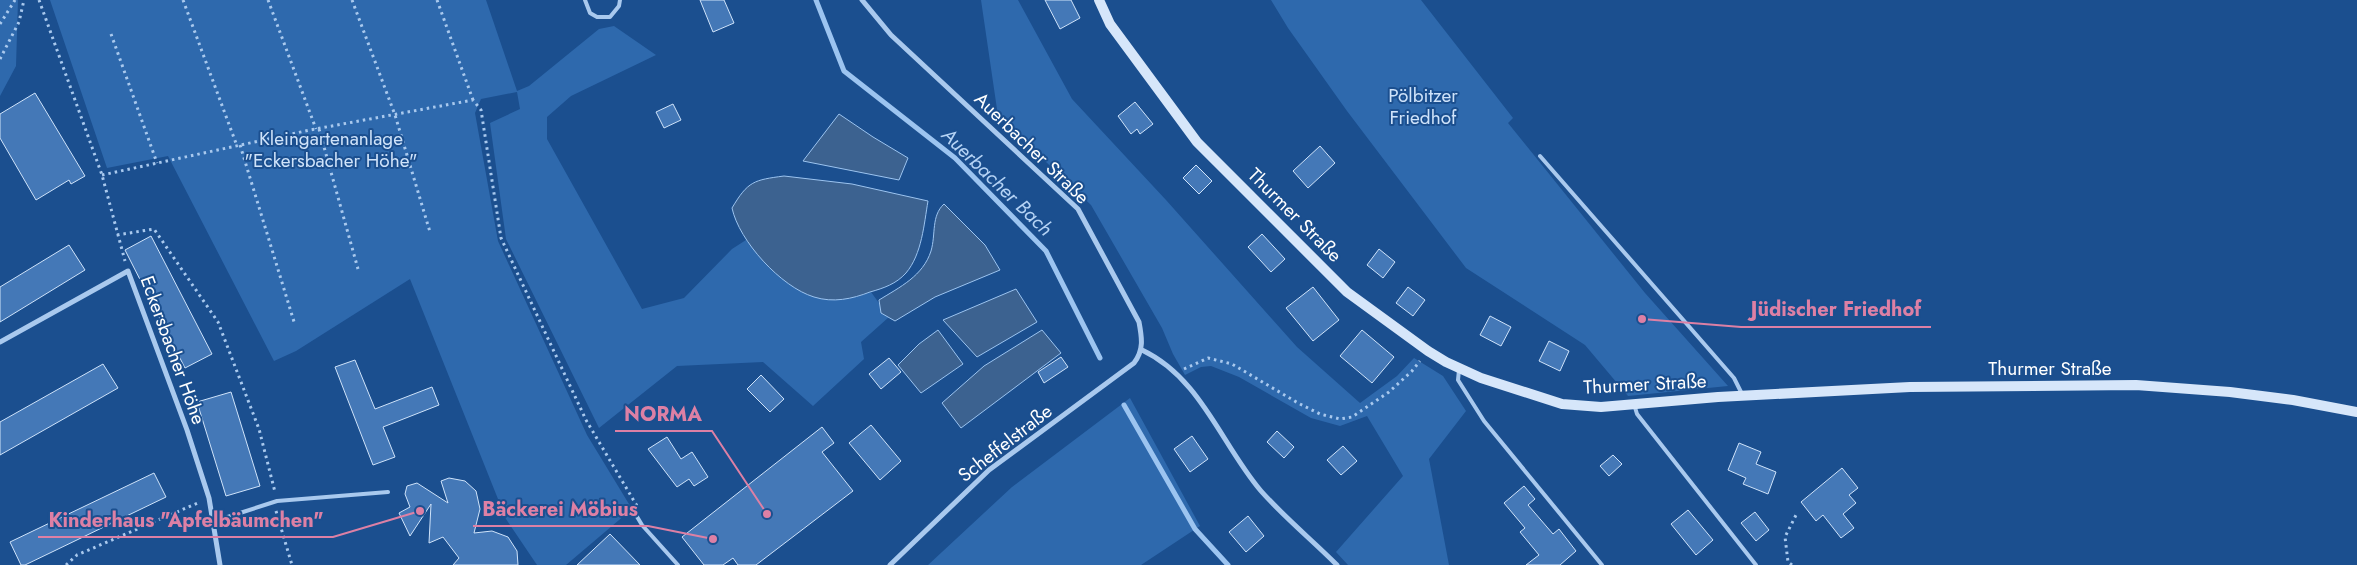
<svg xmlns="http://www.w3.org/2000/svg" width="2357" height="565" font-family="Jost,sans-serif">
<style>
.green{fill:#2e69ad}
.water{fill:#3c6290;stroke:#9cc4f0}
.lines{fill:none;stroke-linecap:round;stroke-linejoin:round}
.stream{stroke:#9cc4f0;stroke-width:5}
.building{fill:#4478b7;stroke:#cfe3fa}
.path{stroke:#a9c9ee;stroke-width:3;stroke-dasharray:2.5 4;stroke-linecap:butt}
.lane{stroke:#a9c9ee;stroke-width:4}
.street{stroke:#a9c9ee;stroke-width:5}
.secondary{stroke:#d6e6fa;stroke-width:10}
.labels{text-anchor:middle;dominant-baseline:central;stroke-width:4;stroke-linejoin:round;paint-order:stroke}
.park-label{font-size:19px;fill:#cfe3fa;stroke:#1b4f8f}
.street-label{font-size:19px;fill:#fff;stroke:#1b4f8f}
.water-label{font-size:20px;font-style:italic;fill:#b5d3f5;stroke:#1b4f8f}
.leader{fill:none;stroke:#dd80a5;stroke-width:2}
.callout-dot{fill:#dd80a5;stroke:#1b4f8f;stroke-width:2}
.callout-label{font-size:20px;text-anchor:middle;font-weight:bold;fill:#dd80a5;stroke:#1b4f8f;stroke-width:4;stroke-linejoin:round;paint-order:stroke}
</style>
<rect width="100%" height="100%" fill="#1b4f8f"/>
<!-- green -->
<path class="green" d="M0,0H18L16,66L0,96Z
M50,0H486L517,91L529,86L599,29L614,26L656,55L571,96L547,117V139L642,309L684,298L732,249L746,240L770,268L857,297L871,292L889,317L861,342L864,359L813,406L763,362L677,366L599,428L506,239L490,123L520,109L517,92L481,99L475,113L498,241L587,435L632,509L566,565H537L506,519L410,279L296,351L274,361L168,156L107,168Z
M981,0H1018L1072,99L1166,200L1297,347L1360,403L1397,376L1414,358L1443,376L1466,411L1429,459L1449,565H1348L1336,552L1403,476L1367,416L1340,426L1311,418L1239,377L1211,366L1201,367L1185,375L1173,354L1162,328L1091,205L998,116Z
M1271,0H1421L1513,118L1508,123L1645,293L1728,386L1628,396L1585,345L1466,268L1347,111L1288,28Z
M1130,398L1200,526L1141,565H928L1012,487Z"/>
<!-- water -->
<path class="water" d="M839,114L873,137L908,158L899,180L803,161Z
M784,176L852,184L928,201C924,224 922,254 906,273C896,284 884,288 870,292C852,299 833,303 814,297C781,287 739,241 732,208C748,181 754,180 784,176Z
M944,204L985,245L1000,270L935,297L895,321L881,313L879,300C900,287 923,276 931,251C936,234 931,216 944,204Z
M1016,289L1037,322L977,357L943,320Z
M938,330L963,364L921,393L898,365L919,344Z
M1042,330L1061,353L961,428L942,403L984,366Z"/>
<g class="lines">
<!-- stream -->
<path class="stream" d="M816,0L844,71L955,158L1046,251L1100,358
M1124,405L1195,529L1228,565"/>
</g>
<!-- building -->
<path class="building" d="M700,0H724L734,23L713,32Z
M1045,0H1071L1080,18L1060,29Z
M35,93L85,176L71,184L69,180L36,200L0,138V114Z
M1135,102L1153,124L1140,134L1137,129L1131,134L1118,116Z
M673,104L681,120L664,128L656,112Z
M1320,146L1335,163L1308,188L1293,171Z
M1196,165L1212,181L1199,194L1183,178Z
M1262,234L1285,259L1271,272L1248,247Z
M151,236L212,354L185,368L125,250Z
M69,245L85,270L0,322V287Z
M1379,249L1395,262L1383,278L1367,265Z
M1313,287L1339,320L1313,341L1286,308Z
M1408,287L1425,300L1413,316L1396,303Z
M1490,316L1511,327L1501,346L1480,335Z
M1362,330L1394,357L1372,383L1340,356Z
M1549,341L1569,351L1560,371L1539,361Z
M1061,357L1068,367L1044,383L1038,372Z
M889,358L901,372L881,389L869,374Z
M355,360L375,409L432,387L439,405L383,427L395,457L373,465L335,367Z
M103,364L118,388L0,455V422Z
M761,375L784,399L770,412L747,389Z
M231,392L260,486L226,496L197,402Z
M871,425L901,461L880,480L849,443Z
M822,427L834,443L822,452L853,491L756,565H738L733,558L723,565H704L682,537Z
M1277,431L1294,447L1284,458L1267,442Z
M1192,436L1208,459L1190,472L1174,449Z
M667,437L681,459L692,452L708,477L694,486L689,479L677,487L648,449Z
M1739,443L1761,452L1756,464L1776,472L1768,494L1743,484L1746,478L1728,470Z
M1343,446L1357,461L1341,475L1327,460Z
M1613,455L1622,464L1609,476L1600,466Z
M1842,468L1858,488L1849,495L1856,503L1843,514L1854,528L1841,538L1823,515L1816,521L1801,502Z
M154,473L166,497L25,565H21L10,542Z
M449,478L465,481L476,491L480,509L474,533L492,531L508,537L517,551L518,565H453L459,558L443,537L429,543L431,504L410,536L399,513L410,507L405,494L407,486L417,483L448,503L441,481Z
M1524,486L1535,499L1528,505L1553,534L1559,529L1576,551L1560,565H1526L1539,555L1520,532L1525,528L1504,503Z
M1688,510L1713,540L1696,555L1671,524Z
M1755,512L1769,530L1756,541L1741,523Z
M1248,516L1264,536L1246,552L1229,532Z
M610,534L640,565H577Z"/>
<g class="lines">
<!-- path -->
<path class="path" d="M39,0L102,175L125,261
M183,0L237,146
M268,0L316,129
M352,0L395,115L430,232
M437,0L473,100
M0,24L15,0
M111,34L157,163
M0,59L19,22L24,0
M319,129L358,269
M240,145L295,325
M102,175L310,130L473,100L481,110L501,238L586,420L637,506
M117,235L154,229L218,322L259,429L275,492
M1184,369L1208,358L1232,364L1298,403L1320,414L1340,419L1352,417L1389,392L1412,371L1420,361
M276,511L292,565
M66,565L77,555L200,502
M1792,565L1788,562L1785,537L1796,515"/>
<!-- lane -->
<path class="lane" d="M585,0L590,13L597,17H610L619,6L620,0
M1540,156L1734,378L1742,394
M1459,370L1458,380L1484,421L1602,565
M1634,404L1637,414L1756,565
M636,515L642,525L678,565
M212,522L277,501L388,492"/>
<!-- street -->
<path class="street" d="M862,0L891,35L1078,209L1139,322C1142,338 1144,350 1134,363L989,470L890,565
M0,342L128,271L187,430L209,498L220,565
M1142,350C1201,378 1221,444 1261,491C1284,517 1312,540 1337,565"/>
<!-- secondary -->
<path class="secondary" d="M1099,0L1110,24L1197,142L1347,292L1428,351L1446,362L1481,378L1562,404L1601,407L1718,397L1910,387L2136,385L2230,392L2293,400L2357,412"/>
</g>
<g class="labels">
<!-- park labels -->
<g class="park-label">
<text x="1423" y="95">Pölbitzer<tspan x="1423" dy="22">Friedhof</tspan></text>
<text x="331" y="138">Kleingartenanlage<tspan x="331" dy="22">"Eckersbacher Höhe"</tspan></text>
</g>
<!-- street labels -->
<g class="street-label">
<text transform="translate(1032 148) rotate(44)">Auerbacher Straße</text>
<text transform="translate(1295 215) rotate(45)">Thurmer Straße</text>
<text transform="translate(173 350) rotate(70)">Eckersbacher Höhe</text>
<text x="2050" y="368">Thurmer Straße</text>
<text transform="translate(1645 384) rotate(-3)">Thurmer Straße</text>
<text transform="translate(1005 443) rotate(-38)">Scheffelstraße</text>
</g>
<!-- water labels -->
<g class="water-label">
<text transform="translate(997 182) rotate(44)">Auerbacher Bach</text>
</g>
</g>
<!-- callouts -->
<path class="leader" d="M1642 319L1741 327H1931M767 514L712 431H615M713 539L648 526H473M420 511L333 537H38"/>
<g class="callout-dot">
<circle cx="1642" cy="319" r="5"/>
<circle cx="767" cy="514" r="5"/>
<circle cx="713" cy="539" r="5"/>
<circle cx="420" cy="511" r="5"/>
</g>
<g class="callout-label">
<text x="1836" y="316">Jüdischer Friedhof</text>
<text x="663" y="421">NORMA</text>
<text x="560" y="516">Bäckerei Möbius</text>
<text x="186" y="527">Kinderhaus "Apfelbäumchen"</text>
</g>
</svg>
